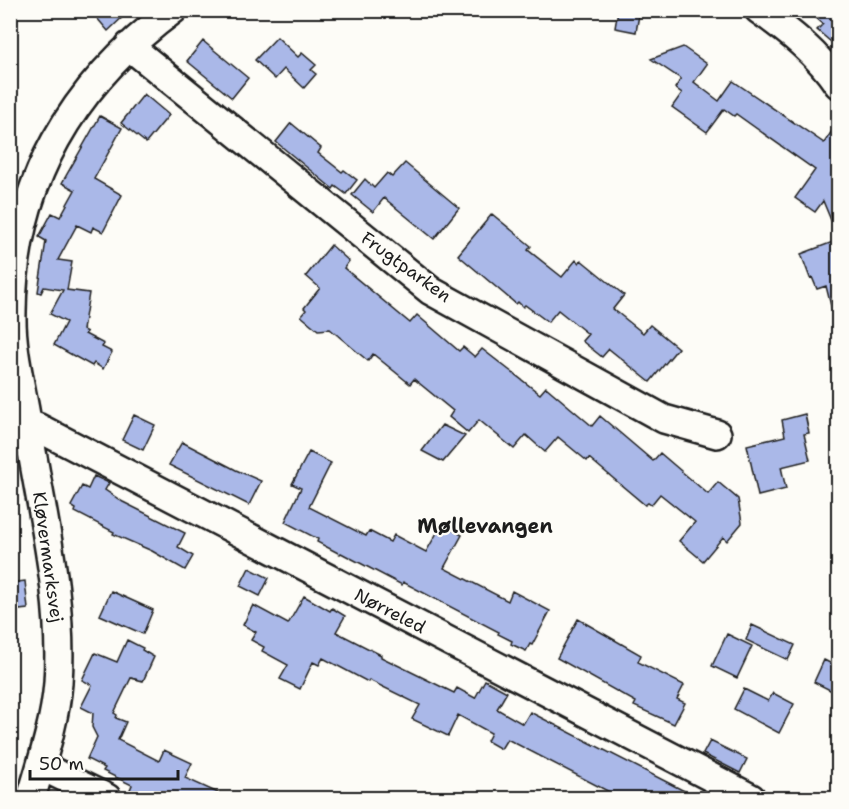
<svg xmlns="http://www.w3.org/2000/svg" width="849" height="809" font-family="'Shantell Sans',sans-serif">
<style>
.building{fill:#aab8e8;stroke:#1c1c1c;stroke-width:1.5}
.lines{fill:none;stroke-linecap:round;stroke-linejoin:round}
.minor-casing{stroke:#1c1c1c;stroke-width:32}
.minor{stroke:#fdfcf7;stroke-width:27}
.labels{text-anchor:middle;dominant-baseline:central;stroke-width:4.5;stroke-linejoin:round;paint-order:stroke}
.street-label{font-size:18px;fill:#1c1c1c;stroke:#fdfcf7}
.neighbourhood-label{font-size:20px;font-weight:bold;fill:#1c1c1c;stroke:#fdfcf7}
</style>
<rect width="100%" height="100%" fill="#fdfcf7"/>
<filter id="ink" filterUnits="userSpaceOnUse"><feTurbulence type="fractalNoise" baseFrequency=".0167" numOctaves="2"/><feDisplacementMap in="SourceGraphic" scale="12" xChannelSelector="R" yChannelSelector="G"/><feConvolveMatrix kernelMatrix="1 2 1 2 8 2 1 2 1" color-interpolation-filters="sRGB"/></filter>
<g filter="url(#ink)">
<!-- building -->
<path class="building" d="M90,10H130L108,31Z
M618,10H637L636,15H639L636,32L615,28Z
M807,10H838V36L837,35L831,42L817,30L823,24Z
M277,37L298,57L302,53L316,65L311,70L316,74L304,88L284,69L275,79L255,60Z
M203,41L248,78L232,98L187,61Z
M683,47L707,64L694,82L719,101L733,81L824,143L838,122V237L823,201L815,212L795,198L815,170L736,114L734,116L724,109L707,132L672,107L682,93L675,88L681,79L651,59Z
M144,94L169,115L146,143L121,123Z
M100,116L122,128L94,179L122,195L103,232L93,227L91,232L77,225L58,260L72,262L67,290L89,293L83,330L87,332L85,334L104,344L102,347L112,352L103,369L94,363L92,366L54,345L66,322L50,314L63,290L44,287L41,293L38,292L46,241L39,237L52,213L60,217L75,190L62,183Z
M291,123L321,148L318,153L342,172L344,170L357,180L346,194L335,186L333,189L276,142Z
M405,163L459,208L434,239L384,198L373,212L352,195L365,179L374,188L387,173L392,177Z
M492,214L531,246L528,250L562,277L576,260L579,263L581,260L624,295L613,309L643,333L650,325L678,348L650,382L609,349L602,357L582,341L588,334L558,310L548,322L525,305L523,307L518,302L516,304L458,255Z
M838,240V314H833L826,286L817,289L812,277L810,278L801,254Z
M331,245L349,261L344,268L410,323L417,315L459,351L463,347L475,357L482,349L540,394L546,387L592,426L600,416L653,461L660,453L708,494L718,482L738,499L742,523L727,541L723,537L703,561L679,541L695,522L660,494L651,505L648,503L645,505L589,458L587,461L558,437L545,452L526,435L514,449L479,420L468,433L449,417L453,411L414,379L410,384L373,354L368,361L330,329L318,330L301,316L306,310L304,308L320,288L306,276Z
M805,414L809,433L804,434L810,460L781,467L786,489L758,496L747,445L785,436L782,420Z
M134,415L155,425L143,450L122,440Z
M442,425L465,436L443,462L422,451Z
M182,442L236,470L261,481L249,505L169,465Z
M309,452L331,463L309,507L366,536L369,531L390,542L394,535L426,552L442,524L462,535L444,568L508,601L512,591L550,611L532,645L530,644L526,651L511,644L512,641L498,634L499,632L403,582L402,585L341,553L340,554L317,542L318,539L285,522L301,488L292,484Z
M94,476L109,483L105,490L123,502L185,533L178,547L193,556L185,570L152,551L113,534L114,532L75,512L76,509L71,506L82,486L88,489Z
M249,568L269,578L260,596L240,586Z
M25,581L28,609L10,611V583Z
M111,591L153,610L143,634L100,615Z
M304,596L330,611L332,608L345,616L336,632L381,655V657L454,693L457,688L475,698L485,680L507,692L497,709L523,724L530,712L698,798H621L507,739L501,749L487,741L491,733L458,715L448,736L412,719L420,705L369,680L368,682L323,658L319,665L313,662L300,689L280,679L288,665L262,651L264,647L251,640L256,632L243,625L253,605L288,624Z
M578,619L641,655L638,662L684,685L677,699L685,703L674,724L634,706L636,702L557,658Z
M752,625L795,645L788,660L746,640Z
M727,634L752,646L737,678L712,666Z
M127,640L143,648L142,650L154,657L143,681L131,678L114,713L117,715L116,718L126,722L118,740L159,761L164,750L192,763L185,778L229,798H126L132,785L103,771L105,768L87,759L97,737L92,727L93,713L81,707L92,685L82,680L95,653L117,662Z
M824,660L838,667V694L814,682Z
M744,689L768,701L773,693L794,704L779,733L734,709Z
M710,741L747,759L740,773L703,754Z"/>
<g class="lines">
<defs>
<path id="minor" d="M759,10C789,31 818,54 838,84
M129,46L431,291L664,419L717,434
M27,421C40,508 64,595 58,683C55,722 42,761 31,798
M10,425L27,421C21,385 11,348 12,312C13,185 72,85 173,10
M28,429L37,427L751,798
M41,766L107,798"/>
</defs>
<!-- minor casing -->
<use href="#minor" class="minor-casing"/>
<!-- minor -->
<use href="#minor" class="minor"/>
</g>
</g>
<g class="labels">
<!-- street labels -->
<g class="street-label">
<text transform="translate(406 267) rotate(36)">Frugtparken</text>
<text transform="translate(48 557) rotate(82)">Kløvermarksvej</text>
<text transform="translate(390 611) rotate(27)">Nørreled</text>
</g>
<!-- neighbourhood labels -->
<g class="neighbourhood-label">
<text x="485" y="526">Møllevangen</text>
</g>
</g>
<!-- margin -->
<rect width="849" height="809" fill="none" stroke="#fdfcf7" stroke-width="36"/>
<rect x="18" y="18" width="813" height="773" fill="none" stroke="#1c1c1c" stroke-width="2" filter="url(#ink)"/>
<!-- scale -->
<path d="M30 770v9h148v-9" fill="none" stroke="#1c1c1c" stroke-width="3"/>
<text x="39" y="770" font-size="18" fill="#1c1c1c" stroke="#fdfcf7" stroke-width="4.5" paint-order="stroke">50 m</text>
</svg>
